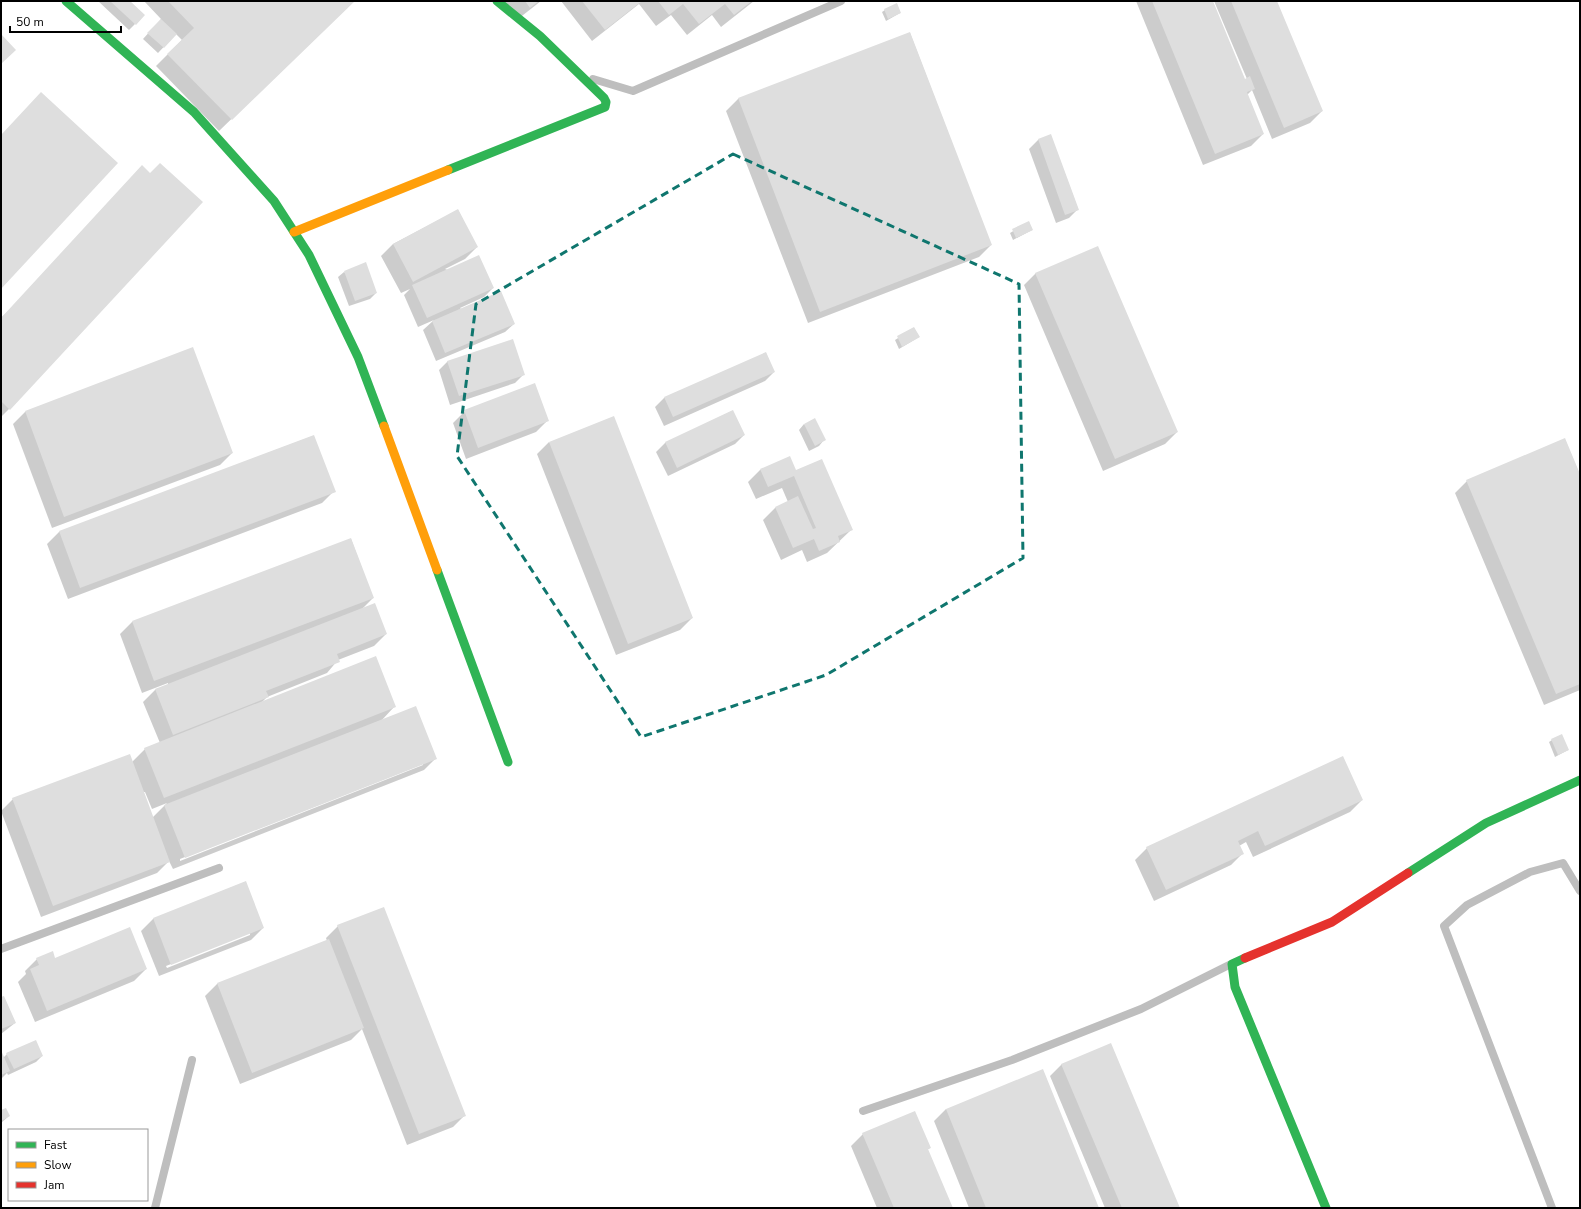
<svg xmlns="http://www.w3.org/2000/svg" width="1581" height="1209" font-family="'Nunito Sans',sans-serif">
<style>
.shadow{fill:#0003;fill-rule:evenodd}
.building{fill:#dedede}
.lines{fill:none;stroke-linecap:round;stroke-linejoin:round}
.lane{stroke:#bebebe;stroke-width:8}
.fast{stroke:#30b455;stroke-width:9}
.slow{stroke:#ff9f0a;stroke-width:9}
.jam{stroke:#e5322d;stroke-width:9}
.marked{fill:none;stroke:#0f766e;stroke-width:3;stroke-dasharray:8 5;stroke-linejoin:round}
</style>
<rect width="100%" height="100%" fill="#fff"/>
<!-- shadow -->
<path class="shadow" d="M98,1H129L135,24L129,30Z
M144,1H354L219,131L156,66L182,40L176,34L158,53L143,39L161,19Z
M504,1H541L518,19Z
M561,1H754L721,27L712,15L687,35L671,15L656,26L639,4L592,41Z
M1136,1H1212L1244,80L1247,79L1214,1H1276L1322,111L1310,123L1272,139L1252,90L1247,95L1263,134L1251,146L1203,165Z
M885,10L900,13L886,21L882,12Z
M910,33L991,245L979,257L808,323L726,111L738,99Z
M1051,136L1078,209L1069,218L1056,223L1029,149L1038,140Z
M150,174L9,409L1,417V318Z
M458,210L477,247L465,259L445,269L493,288L484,297L460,308L461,309L514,324L505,332L436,361L423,330L434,320L418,327L404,295L410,289L401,293L381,256L393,244Z
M1029,222L1032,230L1013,240L1010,233Z
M344,272L376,293L370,299L349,306L338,277Z
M1036,273L1177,432L1165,444L1103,471L1024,285Z
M914,328L919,337L899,349L895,340Z
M193,349L232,453L220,465L52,528L13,424L25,412Z
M766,353L774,372L765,381L664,426L655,407L664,398Z
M448,361L524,374L515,383L450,405L439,370Z
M465,411L548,420L536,432L466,459L453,423Z
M732,411L744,435L735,444L668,476L656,452L665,443Z
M804,424L824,440L819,446L809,451L799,430Z
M313,436L334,491L322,503L68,599L47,544L59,532Z
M549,442L692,618L680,630L616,655L537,454Z
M760,470L795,471L851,530L827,553L807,562L802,550L781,560L763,520L775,508L788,502L782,488L756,499L748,482Z
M1580,477V690L1544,705L1455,493L1467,481Z
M351,539L373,598L362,609L386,634L374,646L338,660L327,673L267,697L261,703L395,706L381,721L436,758L424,770L173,869L169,861L157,873L41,917L1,811L13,799L132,762L145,749L160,743L143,702L155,690L168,685V683L142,693L120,634L132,622ZM423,763V765L180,861V859ZM143,792H145L152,809L167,803L152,818Z
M1552,740L1568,750L1555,757L1549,742Z
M1362,800L1350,812L1253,857L1246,842L1239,846L1243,853L1231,865L1154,901L1135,860L1147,848Z
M245,882L263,928L251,940L159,976L141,931L153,919ZM250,933V935L167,968L166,966Z
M338,926L465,1115L453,1127L407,1145L362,1029L351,1040L240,1084L205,996L217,984L327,941L326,938Z
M37,959L55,960L146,969L134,981L35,1022L18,982L26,974L25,971Z
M1,999L15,1023L1,1034Z
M1,1053L3,1058L7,1054L42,1056L36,1062L8,1075L7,1073L1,1079Z
M1062,1064L1179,1208H1105L1050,1076Z
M946,1109L1098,1208H969L934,1121Z
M1,1112L9,1116L1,1123Z
M863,1134L930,1148L927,1150L952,1208H877L851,1146Z"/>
<!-- building -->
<path class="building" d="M110,1H130L145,15L136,25Z
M168,1H355L232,120L167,54L194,28Z
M525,1H539L530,8Z
M582,1H642L605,30Z
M658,1H752L734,15L725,4L699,24L683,4L669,15Z
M1152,1H1213L1245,79L1250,76L1255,89L1247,92L1264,134L1215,154Z
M1231,1H1277L1323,111L1284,128Z
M897,3L901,13L888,19L884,9Z
M161,19L177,34L164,48L147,33Z
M910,32L992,245L820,312L738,98Z
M1,34L16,50L1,64Z
M41,92L118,163L1,289V135Z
M1051,134L1079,210L1065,215L1038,139Z
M160,163L203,202L10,410L1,401V318L142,165L150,173Z
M458,209L478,247L413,282L393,244Z
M1029,221L1033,230L1016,238L1012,229Z
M1098,246L1178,432L1115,459L1035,273Z
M479,255L494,288L427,318L412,285Z
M366,262L377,293L355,301L344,271Z
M501,291L515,324L445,353L432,321Z
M914,327L920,337L902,347L897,336Z
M513,339L525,375L459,396L447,361Z
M193,347L233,453L64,517L25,411Z
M766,352L775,372L673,417L664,397Z
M535,383L549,421L478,448L464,410Z
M733,410L745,435L677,468L665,442Z
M614,416L693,618L628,644L549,442Z
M815,418L826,440L815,446L804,424Z
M314,435L336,492L80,588L59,531Z
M1565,438L1580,474V684L1556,694L1466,480Z
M790,456L796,470L822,459L853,530L838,536L840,542L819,551L814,539L793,548L775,507L798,496L813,529L816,528L794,476L768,487L760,469Z
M351,538L374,598L154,681L132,621Z
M375,603L387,634L337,654L340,662L266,691L269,697L173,735L155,689Z
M376,656L396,707L164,798L144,748Z
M416,706L437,759L185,858L164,805Z
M1562,734L1569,750L1558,755L1551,739Z
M130,754L170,862L53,906L12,798Z
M1343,756L1363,800L1265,846L1258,831L1238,841L1244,854L1166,890L1146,847Z
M246,881L264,928L171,965L153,918Z
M384,907L466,1116L419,1134L337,925Z
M130,927L147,969L47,1011L30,969L39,965L36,958L53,951L55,958Z
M329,939L364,1028L252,1073L217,983Z
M4,996L16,1023L1,1029V997Z
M36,1040L43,1056L14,1069L6,1053Z
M1111,1043L1180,1208H1122L1061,1064Z
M1,1050L10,1071L1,1075Z
M1043,1069L1099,1208H986L946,1109Z
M6,1108L10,1116L1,1121V1110Z
M915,1111L931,1148L928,1149L953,1208H894L862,1133Z"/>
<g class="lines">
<!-- lane -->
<path class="lane" d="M593,79L633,91L841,1
M1,949L219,868
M863,1111L1012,1060L1141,1009L1231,964
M155,1208L192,1060
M1552,1208L1444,926L1467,905L1530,872L1563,863L1580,891"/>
<!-- fast -->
<path class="fast" d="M66,1L194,112L274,201L309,255L358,357L384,426
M448,170L605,107L606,102L604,98L540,36L497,1
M437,570L508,762
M1408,873L1486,823L1580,780
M1245,958L1232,964L1235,987L1326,1208"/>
<!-- slow -->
<path class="slow" d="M294,232L448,170
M384,426L437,570"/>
<!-- jam -->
<path class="jam" d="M1245,958L1332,922L1408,873"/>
</g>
<!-- marked area -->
<path class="marked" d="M733,154L1019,284L1023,558L826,675L641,737L457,456L476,304Z"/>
<!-- border -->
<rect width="1581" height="1209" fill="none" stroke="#000000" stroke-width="4"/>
<!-- legend -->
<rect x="8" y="1129" width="140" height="72" fill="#ffffff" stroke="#999999"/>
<rect x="16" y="1142" width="20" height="6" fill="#30b455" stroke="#999999"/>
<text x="44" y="1149" font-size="12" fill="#000000">Fast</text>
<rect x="16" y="1162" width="20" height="6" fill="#ff9f0a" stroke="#999999"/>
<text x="44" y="1169" font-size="12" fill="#000000">Slow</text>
<rect x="16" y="1182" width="20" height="6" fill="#e5322d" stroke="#999999"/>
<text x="44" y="1189" font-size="12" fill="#000000">Jam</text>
<!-- scale -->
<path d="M10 26v6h111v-6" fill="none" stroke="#000000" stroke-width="2"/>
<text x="16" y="26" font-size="12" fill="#000000" stroke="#ffffff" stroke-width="3" paint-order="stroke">50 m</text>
</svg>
